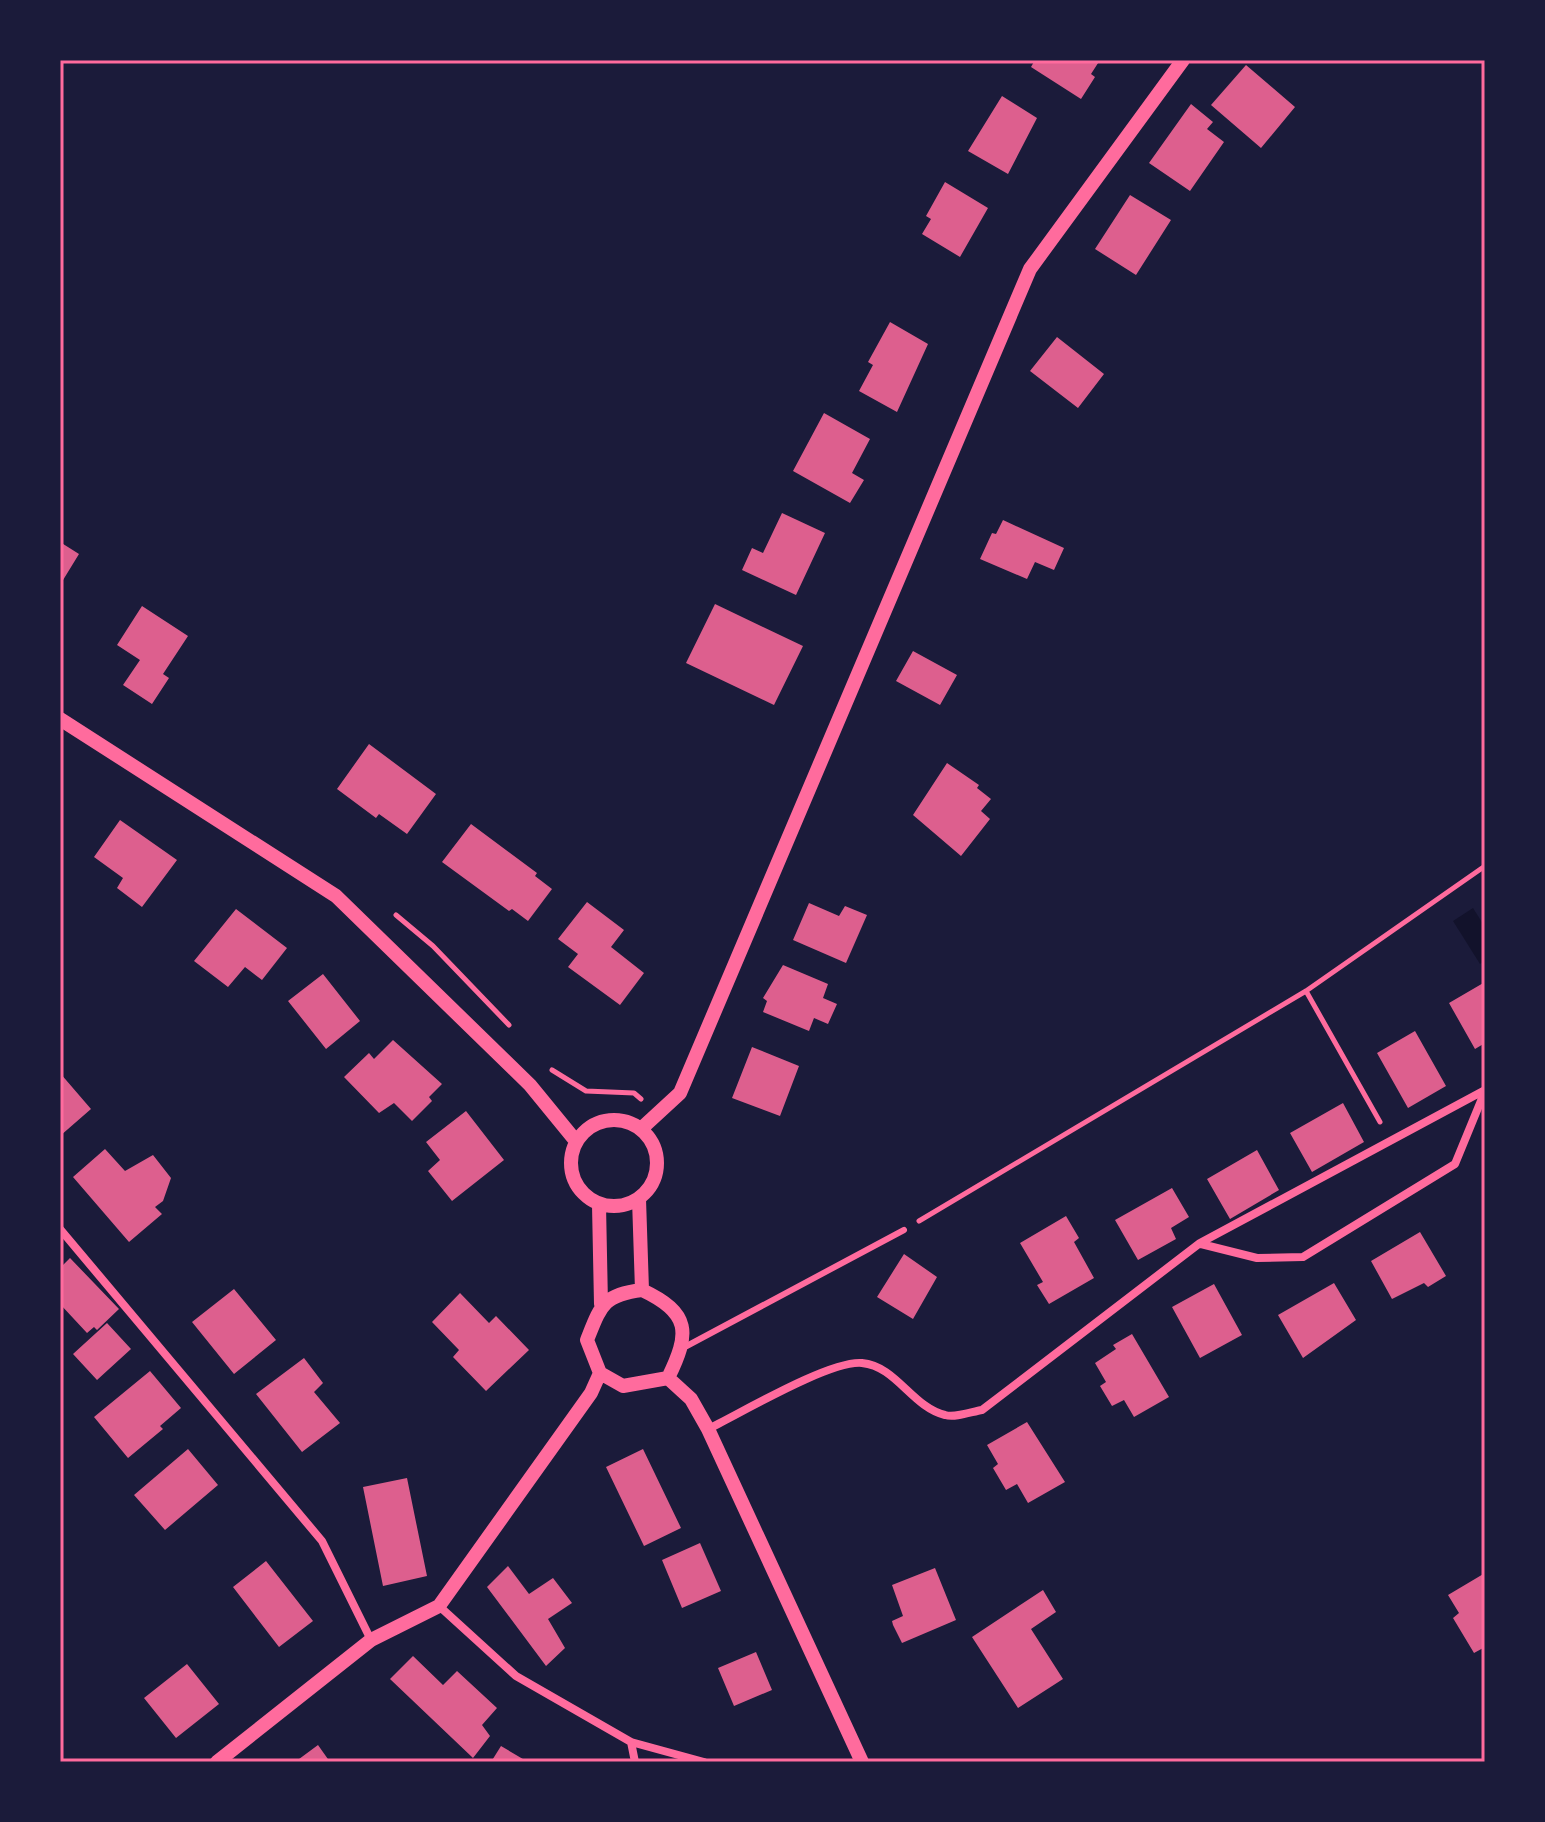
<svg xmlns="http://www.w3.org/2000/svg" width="1545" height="1822" font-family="'Work Sans',sans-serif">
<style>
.water{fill:#12122b}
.building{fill:#dd5f8e}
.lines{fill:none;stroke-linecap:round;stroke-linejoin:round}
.path{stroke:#ff6b9d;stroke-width:5}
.service{stroke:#ff6b9d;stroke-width:6}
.minor{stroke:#ff6b9d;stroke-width:8}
.tertiary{stroke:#ff6b9d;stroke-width:14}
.neatline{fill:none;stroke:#ff6b9d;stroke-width:3}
</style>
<rect width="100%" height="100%" fill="#1b1b3a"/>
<!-- water -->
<path class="water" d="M1473,908L1485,927V960L1480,964L1453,921Z"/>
<!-- building -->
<path class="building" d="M1035,60H1100L1091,74L1095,77L1081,99L1031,67Z
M1246,65L1295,107L1261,148L1211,105Z
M1002,96L1037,118L1008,174L968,151Z
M1191,104L1213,122L1207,129L1224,142L1190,191L1149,163Z
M945,182L988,208L960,257L922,234L931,219L926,216Z
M1130,195L1171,220L1136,275L1095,249Z
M890,322L928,344L897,412L859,391L873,365L868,362Z
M1057,337L1104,374L1078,408L1030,371Z
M824,413L870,439L852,473L864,480L850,503L793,471Z
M782,513L825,533L796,595L742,570L752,548L763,553Z
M1003,520L1064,548L1054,570L1035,562L1027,579L980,559L992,533L996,534Z
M60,542L79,554L60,585Z
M715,604L803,646L774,705L686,663Z
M142,606L188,636L163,674L169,678L152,704L123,685L140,660L117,645Z
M913,651L957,675L940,705L896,681Z
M369,744L436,794L407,834L379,814L376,818L337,789Z
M947,763L979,785L977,788L991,799L981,811L990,819L961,856L913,815Z
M120,820L177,860L142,907L117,888L123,878L94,857Z
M471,824L537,873L535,876L552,889L528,921L512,909L509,911L442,862Z
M587,902L624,930L611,947L644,973L620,1005L568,967L578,954L558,939Z
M809,903L839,916L845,906L867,915L846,963L793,940Z
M236,909L287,948L262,980L245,967L228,987L194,961Z
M783,965L828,984L823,998L837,1004L828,1024L814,1018L809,1031L763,1012L767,1001L763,998Z
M323,974L360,1021L326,1049L288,1001Z
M1485,982V1043L1475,1049L1449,1003Z
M1415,1031L1446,1086L1408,1108L1377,1053Z
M393,1040L442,1084L429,1097L432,1101L412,1121L394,1103L379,1113L344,1077L369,1053L374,1059Z
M752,1047L799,1066L780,1116L732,1098Z
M60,1073L91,1109L60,1136Z
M1343,1103L1364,1142L1312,1172L1290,1133Z
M466,1111L504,1160L452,1201L428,1171L440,1160L426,1142Z
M105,1149L125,1171L153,1155L171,1178L163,1201L155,1207L162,1214L129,1242L73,1177Z
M1257,1150L1279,1190L1230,1219L1207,1179Z
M1172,1188L1189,1217L1171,1228L1176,1239L1138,1260L1115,1220Z
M1066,1216L1079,1238L1074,1242L1094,1278L1049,1304L1037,1285L1043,1282L1020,1243Z
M1420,1232L1446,1276L1428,1287L1424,1283L1392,1299L1371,1261Z
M904,1254L937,1277L913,1319L877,1297Z
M70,1258L119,1309L97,1330L94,1327L87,1333L60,1304V1268Z
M1334,1283L1356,1320L1303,1358L1278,1315Z
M1214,1284L1242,1335L1200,1358L1172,1307Z
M234,1289L276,1340L234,1374L192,1322Z
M460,1293L489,1323L496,1316L529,1350L486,1391L453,1357L459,1350L432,1322Z
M107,1323L131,1349L97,1380L73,1354Z
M1132,1334L1169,1397L1134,1417L1124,1400L1112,1406L1100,1386L1106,1382L1095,1363L1116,1349L1113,1345Z
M304,1358L323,1383L314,1392L340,1423L302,1452L256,1394Z
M150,1371L181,1408L160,1426L163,1429L128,1458L94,1417Z
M1027,1422L1065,1482L1028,1503L1017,1484L1006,1490L993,1468L998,1464L987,1445Z
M188,1449L218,1485L165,1530L134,1495Z
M643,1449L681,1528L644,1546L606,1467Z
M407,1478L427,1576L383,1586L363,1487Z
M700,1543L721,1591L682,1608L662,1560Z
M266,1561L313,1621L279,1647L233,1587Z
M508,1566L529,1594L553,1578L572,1603L548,1619L565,1648L546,1666L487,1587Z
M935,1568L956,1620L902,1643L893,1625L892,1621L903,1616L892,1585Z
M1485,1573V1647L1474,1653L1453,1618L1459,1613L1448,1595Z
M1043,1590L1056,1612L1031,1629L1063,1679L1018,1708L972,1637Z
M756,1652L772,1690L734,1706L718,1668Z
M413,1656L443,1685L457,1671L497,1708L482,1725L490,1736L473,1758L390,1679Z
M187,1664L219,1704L176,1738L144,1698Z
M318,1745L330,1762H295Z
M501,1746L528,1762H491Z"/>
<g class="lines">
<!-- path -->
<path class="path" d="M396,915L433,946L509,1025
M1306,991L1380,1122
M552,1070L586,1091L634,1093L641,1099
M919,1221L1306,991L1485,866"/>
<!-- service -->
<path class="service" d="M683,1348L904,1230"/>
<!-- minor -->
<path class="minor" d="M60,1229L322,1541L371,1640
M1201,1244L1257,1258L1303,1257L1455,1164L1485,1091
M708,1429C741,1413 830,1360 862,1363C896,1366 912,1407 945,1415C955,1418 971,1412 982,1410L1200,1243L1485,1090
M439,1606L516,1676L631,1742L704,1762
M631,1742L635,1762"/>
<!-- tertiary -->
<path class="tertiary" d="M60,719L336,896L530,1085L575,1140
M571 1163a43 43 0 1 1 86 0a43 43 0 1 1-86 0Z
M642,1128L680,1093L1030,269L1183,60
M639,1199L642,1290
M599,1205L601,1304
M642,1290C691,1313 690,1333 668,1378L623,1386L600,1373L587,1340C601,1305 603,1295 642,1290Z
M668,1378L691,1399L708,1429L862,1762
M217,1762L371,1640L439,1606L591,1393L600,1373"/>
</g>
<!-- border -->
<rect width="1545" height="1822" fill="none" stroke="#1b1b3a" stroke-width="124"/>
<rect x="62" y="62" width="1421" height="1698" class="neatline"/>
</svg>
